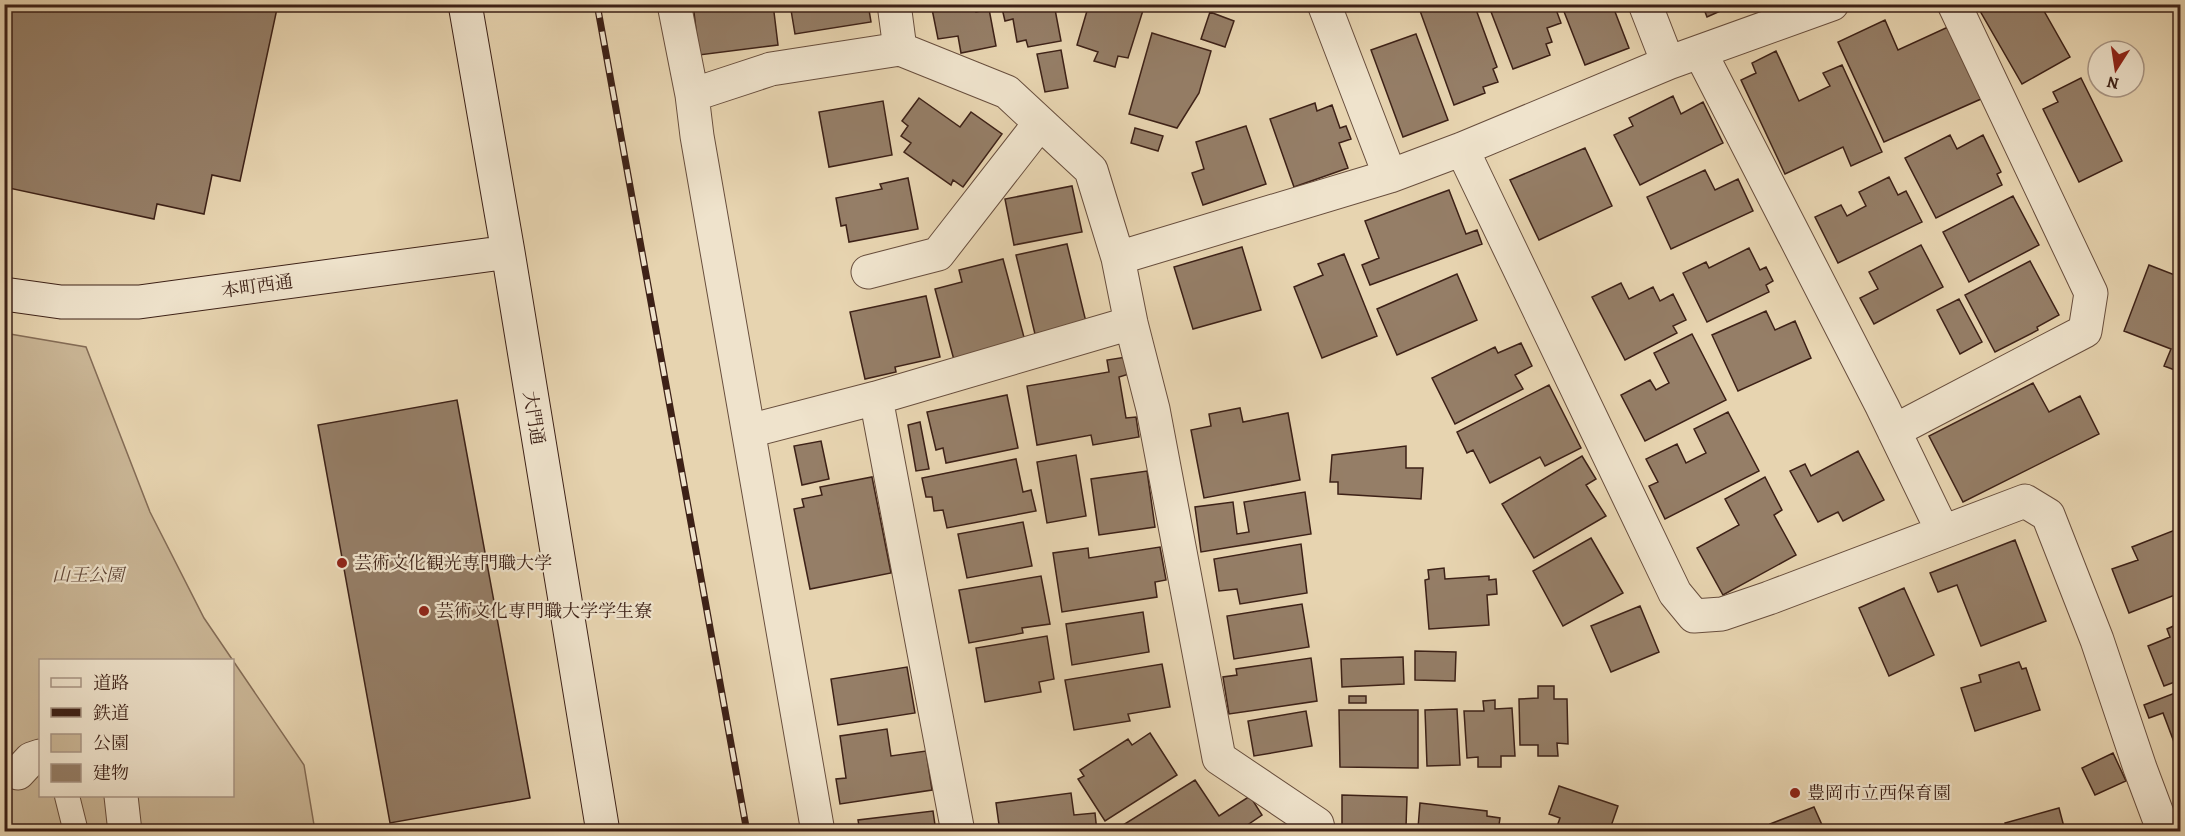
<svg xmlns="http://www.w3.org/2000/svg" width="2185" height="836" font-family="Alegreya,'Noto Serif JP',serif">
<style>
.green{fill:#cab696;stroke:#846c56;stroke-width:1.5;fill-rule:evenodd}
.building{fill:#957e67;stroke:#3d2117;stroke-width:1.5}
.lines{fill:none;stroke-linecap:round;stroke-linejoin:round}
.lane-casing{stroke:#684e3d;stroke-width:26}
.street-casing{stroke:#684e3d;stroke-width:35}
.secondary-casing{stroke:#3d2117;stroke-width:35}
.lane{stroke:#efe3cc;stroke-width:24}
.street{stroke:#efe3cc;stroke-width:33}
.secondary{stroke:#efe3cc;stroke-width:33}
.rail-casing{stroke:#3d2117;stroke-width:7}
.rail{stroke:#efe3cc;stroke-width:4.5;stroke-dasharray:14;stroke-linecap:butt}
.poi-dot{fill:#8f2418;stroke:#efe3cc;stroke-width:2}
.labels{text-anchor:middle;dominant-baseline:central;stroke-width:4.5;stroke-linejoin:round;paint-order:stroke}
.street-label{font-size:18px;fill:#3d2117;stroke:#efe3cc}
.poi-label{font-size:18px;fill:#3d2117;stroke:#efe3cc;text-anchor:start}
.park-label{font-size:18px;font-style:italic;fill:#604637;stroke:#efe3cc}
</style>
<rect width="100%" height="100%" fill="#e7d4b0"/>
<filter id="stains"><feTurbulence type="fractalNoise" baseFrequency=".00333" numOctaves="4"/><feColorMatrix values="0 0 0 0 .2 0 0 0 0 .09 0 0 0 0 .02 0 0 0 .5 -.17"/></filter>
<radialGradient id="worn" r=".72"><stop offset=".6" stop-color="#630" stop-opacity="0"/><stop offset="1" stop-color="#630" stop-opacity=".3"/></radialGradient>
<!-- green -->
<path class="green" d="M4,333L86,347L150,512L204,618L304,765L315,831H5ZM40,660H232V796H40Z"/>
<!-- building -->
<path class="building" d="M4,4H278L240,181L212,175L204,214L157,204L154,219L4,187Z
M693,4H773L778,45L699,55Z
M790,4H868L871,22L795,34Z
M931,4H974L976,12L989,9L996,46L961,53L958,36L938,39Z
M1001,4H1054L1061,41L1028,47L1026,40L1017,42L1013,19L1005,21Z
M1089,4H1145L1128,58L1118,56L1115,67L1094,61L1098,52L1077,45Z
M1430,4H1474L1497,67L1493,69L1498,82L1483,87L1485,93L1454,105L1419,8Z
M1488,4H1554L1561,23L1547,28L1552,42L1546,44L1550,55L1513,69Z
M1561,4H1612L1629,48L1585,65Z
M1702,4H1736L1707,17Z
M1976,4H2040L2070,57L2022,84Z
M1210,12L1234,21L1225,47L1201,39Z
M1885,20L1898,50L1948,27L1981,99L1884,142L1838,42Z
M1152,33L1211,51L1199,93L1177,128L1129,114Z
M1416,34L1448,120L1403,137L1371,50Z
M1061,50L1068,88L1045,92L1037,54Z
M1776,51L1799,101L1830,86L1823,73L1842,65L1882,152L1851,166L1843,147L1785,174L1741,80L1756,73L1752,63Z
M2081,78L2122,161L2079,182L2043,109L2058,102L2053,92Z
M1673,96L1681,114L1703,102L1723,143L1640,185L1614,135L1633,126L1629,118Z
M919,98L960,127L971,112L1002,134L963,187L953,180L951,185L904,152L911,143L901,136L908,126L902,121Z
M883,101L892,155L829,167L819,112Z
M1315,103L1317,111L1332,105L1340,128L1346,126L1351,139L1339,143L1348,168L1294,187L1270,119Z
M1246,126L1266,184L1203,205L1192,173L1204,169L1196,142Z
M1135,128L1163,136L1158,151L1131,143Z
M1950,135L1957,149L1983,135L2001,172L1997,174L2002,185L1936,218L1905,158Z
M1585,148L1612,206L1539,240L1510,180Z
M1705,170L1715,190L1738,179L1753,211L1671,249L1647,197Z
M1889,177L1898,195L1906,191L1922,222L1838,263L1815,217L1841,205L1847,216L1866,206L1859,192Z
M908,178L918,229L849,242L846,225L841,226L836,198L882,189L880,184Z
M1072,186L1082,232L1014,245L1005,199Z
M1449,190L1466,234L1477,230L1482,244L1370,285L1362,265L1379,258L1365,221Z
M2013,196L2039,245L1969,282L1943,232Z
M1067,244L1086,322L1035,334L1016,255Z
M1921,245L1943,287L1874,324L1860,298L1878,289L1869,272Z
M1242,247L1261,310L1193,329L1174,267Z
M1749,248L1760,270L1766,267L1773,281L1766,285L1769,292L1707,322L1683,273L1706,262L1709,268Z
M1344,254L1377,336L1322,358L1294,287L1323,275L1318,264Z
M1003,259L1025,341L954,360L935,289L962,282L959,270Z
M2030,261L2059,315L2037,327L2038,330L1995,352L1965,295Z
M2149,265L2180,277V372L2164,366L2171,349L2124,331Z
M1457,274L1477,320L1397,355L1377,309Z
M1621,283L1629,299L1653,287L1660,301L1673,294L1686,320L1673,326L1677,333L1625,360L1592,297Z
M926,296L940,357L895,367L896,372L865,379L850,312Z
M1959,299L1982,342L1960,354L1937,310Z
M1766,311L1775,330L1795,321L1811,358L1738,391L1712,335Z
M1692,334L1726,400L1645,441L1621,395L1650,380L1656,390L1669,383L1654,353Z
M1521,343L1532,366L1515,375L1523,389L1455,424L1432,378L1495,347L1498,353Z
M1126,357L1129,374L1119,377L1126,418L1136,417L1139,437L1093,445L1091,435L1037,445L1027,386L1109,372L1107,360Z
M2033,383L2049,412L2080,396L2099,434L1963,502L1929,436Z
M1549,385L1581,448L1545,466L1540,457L1490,483L1473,450L1467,453L1457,432Z
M1007,395L1018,448L946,463L943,448L936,450L927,412Z
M457,400L530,798L390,823L318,425Z
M1240,408L1243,422L1288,413L1300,480L1204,498L1191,430L1211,426L1209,414Z
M1728,412L1759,471L1665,519L1649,486L1658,482L1646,459L1677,444L1686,463L1706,453L1694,429Z
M920,422L929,469L916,471L908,425Z
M821,441L829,479L802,485L794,446Z
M1406,446V468H1423L1421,499L1338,494V482H1330L1332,455Z
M1858,451L1884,500L1843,521L1838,512L1818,522L1790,471L1805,464L1811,476Z
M1076,455L1086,516L1047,523L1037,462Z
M1582,456L1596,479L1586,485L1606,516L1534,558L1502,504Z
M1016,459L1023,492L1031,490L1036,511L947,528L943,510L934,511L932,497H926L922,478Z
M1147,471L1155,527L1099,535L1091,479Z
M872,477L891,573L810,589L794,509L804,507L802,499L822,495L820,487Z
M1765,477L1782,510L1774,515L1796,555L1723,595L1697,548L1739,525L1725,499Z
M1305,492L1311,534L1201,552L1195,507L1233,502L1237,534L1249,532L1244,502Z
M1023,522L1032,566L967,578L958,534Z
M2180,528V593L2129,613L2112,569L2138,560L2132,547Z
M1591,538L1623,593L1563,626L1533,571Z
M2015,540L2046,621L1981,646L1957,585L1938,592L1930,573Z
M1301,544L1307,593L1240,604L1237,589L1219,591L1214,559Z
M1160,547L1166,580L1155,582L1157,597L1062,612L1053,553L1088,548L1089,558Z
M1444,568L1445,579L1489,576V580L1496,579L1497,594L1487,595L1489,625L1429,629L1425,580L1429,579L1428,570Z
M1041,576L1050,624L1022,628L1023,633L969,643L959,590Z
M1904,588L1934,655L1889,676L1859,608Z
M1302,604L1309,647L1234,659L1227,616Z
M1640,606L1659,652L1611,672L1591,626Z
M1143,612L1149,652L1072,665L1066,624Z
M2180,623V680L2164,686L2148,646L2170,637L2167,629Z
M1047,636L1054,679L1039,682L1041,692L985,702L976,648Z
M1415,651L1456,652L1455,681L1415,680Z
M1403,657L1404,684L1342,687L1341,659Z
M1311,658L1317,701L1229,714L1223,677L1237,675L1236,669Z
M2019,662L2022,669L2026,668L2040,710L1975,731L1961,688L1981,682L1979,675Z
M1162,664L1170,707L1128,714L1130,721L1074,730L1065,680Z
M907,667L915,713L838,725L831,679Z
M1538,686H1554V699H1567L1568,744L1557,743L1558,756H1538V745H1520L1519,699L1538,698Z
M2180,691V749L2177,750L2163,713L2149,718L2144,705Z
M1349,696H1366V703H1349Z
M1495,700V709L1512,708L1515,756H1501V767H1478V757L1467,758L1464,711H1484L1483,701Z
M1457,709L1460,765L1427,766L1425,710Z
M1339,710H1418V768L1340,767Z
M1306,711L1312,746L1254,756L1248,721Z
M887,729L891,756L926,751L932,790L840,804L836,779L846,778L840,736Z
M1150,733L1177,775L1105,821L1078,779L1084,776L1080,770L1128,739L1132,745Z
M2113,753L2126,781L2095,795L2082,768Z
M1195,780L1219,816L1250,796L1262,815L1237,832H1223L1220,827L1213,832H1116L1115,830Z
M1559,786L1618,806L1609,832H1555L1560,818L1549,814Z
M1071,793L1074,815L1095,813L1097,832H1079V827L1047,832H1000L996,803Z
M1342,795L1407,797L1406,827H1412V832H1342Z
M1420,803L1487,811V816L1500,818L1498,832H1428V828H1418Z
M1814,807L1822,825L1807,832H1773L1770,824Z
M2059,808L2064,827L2074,825L2076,832H2008L2005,823Z
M933,811L936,832H860L858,820Z"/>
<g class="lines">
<defs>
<path id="lane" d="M67,796L76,832"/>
<path id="street" d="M674,4L692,95
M1324,4L1390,176
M1645,4L1668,63
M900,49L1007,92L1091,170L1118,258
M1700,52L1882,406L1943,532
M1462,149L1675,593L1694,616L1722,614L1769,598L2025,501L2048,515L2097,640L2140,768L2164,832
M868,272L938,254L1040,123
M876,398L1131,323
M749,431L876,398L958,832
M1894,431L2085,331L2091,293L1954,4
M18,773L31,759L40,756
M121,796L125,832
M818,832L697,136L692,95L771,69L900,49L894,4
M1319,832L1317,824L1219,758L1153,409L1131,323L1118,258L1390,176L1462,149L1668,63L1832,4"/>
<path id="secondary" d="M465,4L508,252L603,832
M4,294L61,302H139L508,252"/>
</defs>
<!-- lane casing -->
<use href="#lane" class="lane-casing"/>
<!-- street casing -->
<use href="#street" class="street-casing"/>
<!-- secondary casing -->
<use href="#secondary" class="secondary-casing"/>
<!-- lane -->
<use href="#lane" class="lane"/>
<!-- street -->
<use href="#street" class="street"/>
<!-- secondary -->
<use href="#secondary" class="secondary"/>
<defs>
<path id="rail" d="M597,4L747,832"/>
</defs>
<!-- rail casing -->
<use href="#rail" class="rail-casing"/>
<!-- rail -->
<use href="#rail" class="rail"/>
</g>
<!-- markers -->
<g class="poi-dot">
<circle cx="342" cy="563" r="6"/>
<circle cx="424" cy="611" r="6"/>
<circle cx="1795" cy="793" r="6"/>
</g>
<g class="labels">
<!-- street labels -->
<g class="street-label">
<text transform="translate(257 286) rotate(-8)">本町西通</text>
<text transform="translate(534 418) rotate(81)">大門通</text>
</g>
<!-- poi labels -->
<g class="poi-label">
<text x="354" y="563">芸術文化観光専門職大学</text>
<text x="436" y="611">芸術文化専門職大学学生寮</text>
<text x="1807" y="793">豊岡市立西保育園</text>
</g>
<!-- park labels -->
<g class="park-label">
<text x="88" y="575">山王公園</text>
</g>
</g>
<!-- margin -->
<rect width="2185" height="836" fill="none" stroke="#e7d4b0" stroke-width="24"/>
<rect x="6" y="6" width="2173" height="824" fill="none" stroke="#3d2117" stroke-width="3"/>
<rect x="12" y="12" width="2161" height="812" fill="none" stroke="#3d2117" stroke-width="1.5"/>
<!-- legend -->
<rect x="39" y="659" width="195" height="138" fill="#efe3cc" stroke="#a89584" stroke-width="1.5"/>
<rect x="51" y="678" width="30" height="9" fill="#efe3cc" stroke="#a89584" stroke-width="1.5"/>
<text x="93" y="689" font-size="18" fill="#3d2117">道路</text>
<rect x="51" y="708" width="30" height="9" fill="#3d2117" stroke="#a89584" stroke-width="1.5"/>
<text x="93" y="719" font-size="18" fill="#3d2117">鉄道</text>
<rect x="51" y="734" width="30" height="18" fill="#cab696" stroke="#a89584" stroke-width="1.5"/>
<text x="93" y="749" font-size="18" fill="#3d2117">公園</text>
<rect x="51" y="764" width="30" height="18" fill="#957e67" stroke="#a89584" stroke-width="1.5"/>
<text x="93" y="779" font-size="18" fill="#3d2117">建物</text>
<!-- north arrow -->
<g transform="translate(2116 69) rotate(192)"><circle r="28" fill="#efe3cc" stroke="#a89584" stroke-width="1.5"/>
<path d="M0-4.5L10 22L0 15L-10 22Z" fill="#8f2418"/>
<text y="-9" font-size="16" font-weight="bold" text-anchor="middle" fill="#3d2117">N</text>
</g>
<rect width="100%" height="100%" filter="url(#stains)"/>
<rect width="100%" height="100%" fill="url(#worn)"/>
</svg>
